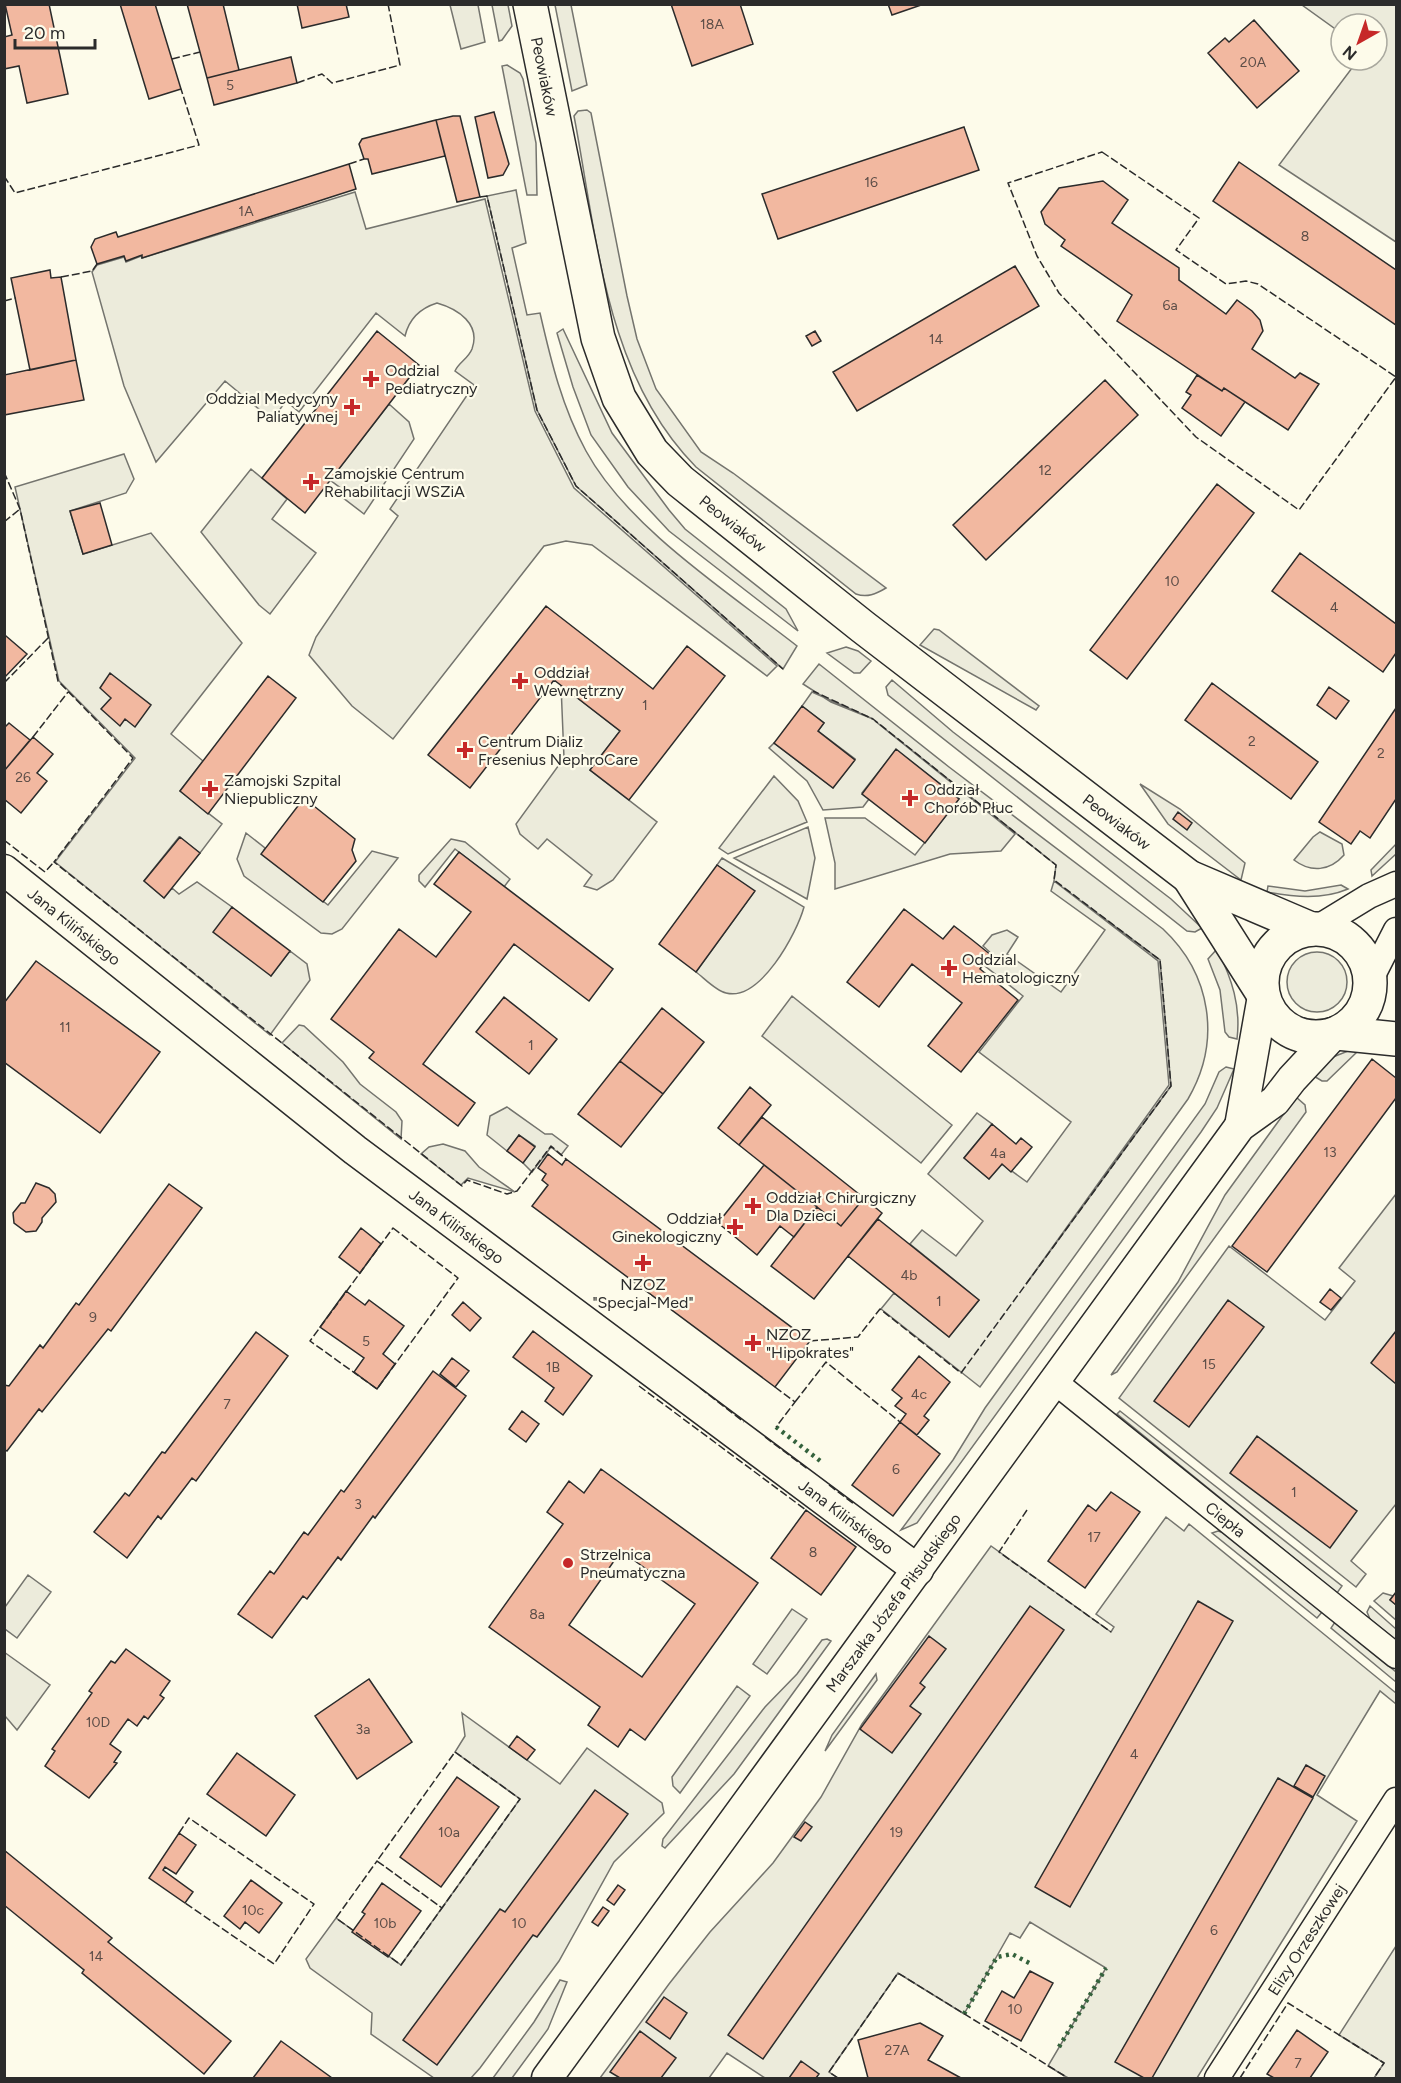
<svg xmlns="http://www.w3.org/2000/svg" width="1401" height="2083" font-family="Figtree,sans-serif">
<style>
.green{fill:#ecebdb;stroke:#74746e;stroke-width:1.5}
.building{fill:#f2b8a0;stroke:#2b2b2b;stroke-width:1.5;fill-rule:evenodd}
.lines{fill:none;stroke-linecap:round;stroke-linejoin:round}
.minor-casing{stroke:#2b2b2b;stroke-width:27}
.tertiary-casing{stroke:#2b2b2b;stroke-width:33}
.secondary-casing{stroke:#2b2b2b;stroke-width:36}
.minor{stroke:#fdfbea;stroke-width:24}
.tertiary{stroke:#fdfbea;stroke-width:30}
.secondary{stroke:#fdfbea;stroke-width:33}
.hedge{stroke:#34623c;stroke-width:4.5;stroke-dasharray:3 4.5;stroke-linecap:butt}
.fence{stroke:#2b2b2b;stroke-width:1.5;stroke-dasharray:8 3;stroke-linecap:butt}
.poi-dot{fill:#c62828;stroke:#fdfbea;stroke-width:2}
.labels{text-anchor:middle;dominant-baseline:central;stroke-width:4.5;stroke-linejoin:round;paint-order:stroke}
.number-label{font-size:14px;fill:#5d4e48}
.street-label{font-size:16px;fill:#2b2b2b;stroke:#fdfbea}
.poi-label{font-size:16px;fill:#2b2b2b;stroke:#fdfbea;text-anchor:start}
</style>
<rect width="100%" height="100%" fill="#fdfbea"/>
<!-- green -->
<path class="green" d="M450,5H478L485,42L461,49Z
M492,5H508L512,26L502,40L499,41Z
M555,5H571L587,85L572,91Z
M1302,5H1396V242L1279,165L1358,60H1377V24H1341V33Z
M507,65L520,73L523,79L536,143L537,195H527L502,66Z
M587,110L591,113L627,296L637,339L656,389L701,452L733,473L886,588C876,594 867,598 856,594L696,467C605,375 597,236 574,116L578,111Z
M516,190L526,243L512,248L527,315L540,313C551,361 562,407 586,451C628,528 728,592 797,646L783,669L576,486L537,410L487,196Z
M355,192L366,229L485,199L535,411L574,488L777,666L767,676L592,545L566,541L544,546L393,739L352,706L309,655L316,637L398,516L390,509L474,385L455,371C459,362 468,359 472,349C481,324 458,309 437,303C421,308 409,319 405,336L376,313L299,412L286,401L272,420L225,381L156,462L124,386L92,272L97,265L124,257L126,262L141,256L142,258Z
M563,329L612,433L669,510L685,529L786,609L798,631L669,531L628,487L591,435L573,387L557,333Z
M389,404L409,422L414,439L364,514L342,497L346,492L330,480Z
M124,454L134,479L126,493L70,511L83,554L151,533L242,643L171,734L203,761L180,791L222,824L200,853L179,837L144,881L164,898L172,888L179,894L197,882L232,907L271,976L290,951L307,964L310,980L270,1035L55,862L135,758L59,681L15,487Z
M251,469L287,499L272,519L316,553L270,614L259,605L201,532Z
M934,629L939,630L1039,706L1036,710L920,645Z
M846,647L858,651L871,661L860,673H854L827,653Z
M819,664L949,767L1163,929C1211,974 1222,1041 1188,1099L980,1387L881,1309L894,1293L949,1337L979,1300L910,1244L922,1230L956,1256L983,1221L928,1174L977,1113L992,1124L964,1158L989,1179L1002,1164L1027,1182L1071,1122L979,1052L1023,996L985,966L993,955L983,946L992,935L1007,930L1018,937L1007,954L1061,992L1105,930L1051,891L1054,881L1158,961L1169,1085L1026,1284L1171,1086L1160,960L1054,881L1056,865L875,721L1015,834L1001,851L950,854L835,889V863L825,818H865L915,855L959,799L896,750L862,793L869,799L863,807L823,810L807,781L769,748L774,743L833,788L855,759L818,731L824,723L802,706L812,692L873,719L831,702L803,684Z
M892,680L953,732L1171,899L1202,928L1195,932L1187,931L888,695L886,687Z
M561,685L620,731L590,770L657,822L613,880L597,890L584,886L592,875L547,839L538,849L520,834L516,824L564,758Z
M774,776L798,801L807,822L728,854L719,848Z
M1140,784L1180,809L1245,863L1241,880L1168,824Z
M808,827L815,858L807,899L734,858Z
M1320,832L1342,844L1344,855C1330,871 1311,873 1294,860L1313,837Z
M246,833L265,848L262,854L328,905L372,851L398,858L342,929L332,934L321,933L244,876L237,859Z
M451,839L465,842L510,879L504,887L455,849L425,887L419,881V875Z
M1396,844V854L1372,876L1371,870Z
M722,858L804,907C797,933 760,1002 726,993C716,991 704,978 696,972L754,892L717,865Z
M1341,885L1348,889C1322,900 1294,897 1267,892L1268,886L1305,891Z
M1217,949C1232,979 1241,1006 1237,1039L1229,1037L1225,1032L1220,990L1208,959Z
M1287 982a30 30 0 1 1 60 0a30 30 0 1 1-60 0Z
M792,996L952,1125L921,1163L762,1036Z
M299,1025L304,1026L343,1062L360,1084L396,1112L402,1121L401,1139L282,1043Z
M1348,1051H1358L1327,1081H1322L1312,1075L1328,1059Z
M1226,1067L1234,1069L1217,1108L1201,1132L917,1523L901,1530L953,1460L985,1408L1205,1104L1219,1072Z
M1296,1097L1305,1105L1306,1112L1117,1372L1111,1375L1178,1282L1225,1195Z
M507,1107L545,1134H552L568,1146L561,1155L551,1147L532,1172L523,1163L535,1146L519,1135L507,1151L487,1135L490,1116Z
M443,1144L465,1151L479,1167L515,1192L468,1178L461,1185L421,1154L429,1147Z
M1396,1194V1504L1351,1561L1366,1574L1356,1587L1119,1398L1229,1246L1325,1320L1355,1281L1339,1268Z
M1120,1411L1342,1586L1337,1593L1117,1414Z
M1166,1517L1184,1531L1189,1524L1396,1693V1704L1380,1691L1317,1795L1357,1821L1197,2078H1068L1048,2066L1106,1968L1030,1922L1020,1938L1010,1933L964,2014L898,1973L829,2072L838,2078H765L727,2053L709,2078H600L669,1984L710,1932L773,1863L821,1797L862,1724L991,1546L1111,1632L1114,1627L1096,1614Z
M1218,1531L1224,1533L1322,1612L1317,1618L1212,1533Z
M28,1575L51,1592L17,1638L5,1629V1607Z
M1383,1593L1393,1596L1390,1600L1396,1605V1620L1374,1601Z
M1370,1606L1396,1629V1640L1370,1619L1367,1612Z
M792,1609L807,1619L767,1674L753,1664Z
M1335,1622L1396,1672V1682L1331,1628Z
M827,1639L831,1641L734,1774L665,1848L662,1846L663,1839L765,1707L797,1674L822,1640Z
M4,1652L50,1685L17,1730L5,1716Z
M876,1674L877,1680L825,1751L832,1735Z
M737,1686L750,1696L680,1793L673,1786L672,1777Z
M462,1713L560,1784L587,1748L662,1803L664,1813L614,1862L559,1961L480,2068L471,2078H434L371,2034L372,2013L310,1968L306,1959L336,1918L401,1965L520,1799L455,1752L465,1736Z
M1396,1946V2078H1374L1384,2063L1339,2035Z
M560,1980L567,1982L548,2029L512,2078H493L534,2022Z"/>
<!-- building -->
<path class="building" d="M5,4H49L68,94L27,103L19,66L4,69V37L12,35Z
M120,4H155L181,89L149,99Z
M187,4H223L239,70L207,78Z
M297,4H346L349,17L302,28Z
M671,4H740L753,44L692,66Z
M888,4H924L892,15Z
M1254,20L1299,71L1257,108L1208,53L1225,38L1229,42Z
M291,57L297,83L214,105L207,78Z
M494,112L509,164L503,175L488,178L475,117Z
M453,116H460L480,197L457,202L436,120Z
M436,120L445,156L372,174L368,159H364L359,144L362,139Z
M964,127L979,170L778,239L762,194Z
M1239,162L1396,270V325L1213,201Z
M349,164L356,189L142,258V255L126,261L124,256L97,264L91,247L95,239L116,232L118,237Z
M1103,181L1128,200L1112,223L1179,268V280L1226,314L1237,300L1252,311L1260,320L1263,331L1252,349L1295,378L1300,373L1319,384L1288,430L1224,388L1222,391L1117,321L1132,295L1061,246L1065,240L1045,224L1041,212L1059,188Z
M1015,266L1039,306L857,411L833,372Z
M50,270L51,278L61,277L76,360L30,370L11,278Z
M377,331L419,365L305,513L262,478Z
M815,331L821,341L812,346L806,336Z
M76,360L84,400L4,415V375Z
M1197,375L1222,391L1224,388L1245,402L1221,436L1182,408L1191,395L1186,392Z
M1105,380L1138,415L986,560L953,525Z
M1217,484L1254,513L1127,679L1090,650Z
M100,503L112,545L83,554L70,511Z
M1300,553L1396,624V653L1383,672L1272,591Z
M546,606L653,689L687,646L725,676L629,800L590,770L620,731L554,680L470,788L428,755Z
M6,636L27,654L4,678V638Z
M110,673L151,705L135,727L125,719L120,726L101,709L111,698L100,688Z
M268,676L296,698L208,814L180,791Z
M1212,683L1318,762L1291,799L1185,720Z
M1329,687L1349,701L1336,719L1317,705Z
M802,706L824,723L818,731L855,760L833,788L774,743Z
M1396,708V799L1370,838L1360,831L1351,844L1319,822Z
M9,723L30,740L4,771V728Z
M33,737L53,754L37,773L47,781L21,813L4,799V771Z
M896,749L959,799L925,843L862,794Z
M304,798L355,839L352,850L356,861L323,902L261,854Z
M1178,812L1192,823L1187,830L1173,819Z
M180,837L200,853L164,898L144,881Z
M459,852L613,969L589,1001L514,944L423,1064L475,1103L458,1126L369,1058L374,1052L331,1019L399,929L436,957L471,912L434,884Z
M717,865L755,891L696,972L659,944Z
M232,907L290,951L271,976L213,932Z
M904,909L943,939L954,926L971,939L991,955L980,969L1018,1000L961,1072L928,1046L962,1003L912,964L879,1007L847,982Z
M36,961L160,1052L100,1133L4,1062V1003Z
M504,997L557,1039L529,1074L476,1032Z
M662,1008L704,1042L663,1094L620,1061Z
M1372,1059L1396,1078V1098L1267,1272L1232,1246Z
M620,1061L663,1094L621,1147L578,1114Z
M750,1087L771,1105L739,1145L718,1128Z
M762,1117L864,1198L841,1226L739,1145Z
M992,1124L1016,1144L1021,1138L1032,1147L1011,1172L1002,1164L989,1179L964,1158Z
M519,1135L535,1147L523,1163L507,1151Z
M548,1154L562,1165L566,1159L810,1341L775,1387L532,1206L548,1185L542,1180L546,1174L538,1168Z
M764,1165L817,1207L794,1237L780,1226L757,1255L718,1223Z
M36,1183L49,1188L55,1194L56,1202L42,1218V1222L36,1231L26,1232L14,1223L13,1213L21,1203H25Z
M169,1184L202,1208L111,1331L108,1329L42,1412L39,1409L7,1451L4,1449V1385L9,1386L40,1345L43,1348L76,1303L79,1305Z
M864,1198L882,1213L814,1299L771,1266L817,1207L841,1226Z
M878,1219L979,1300L949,1337L848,1256Z
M361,1228L381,1244L360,1273L339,1257Z
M1330,1289L1341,1298L1331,1310L1320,1302Z
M346,1291L365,1305L369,1300L404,1326L383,1354L395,1364L377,1389L354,1372L364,1358L320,1327Z
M1228,1300L1264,1327L1189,1427L1154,1401Z
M463,1302L481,1318L470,1331L452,1315Z
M533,1331L592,1376L563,1415L545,1401L554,1388L513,1357Z
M1396,1331V1384L1371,1363Z
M256,1332L288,1356L196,1481L192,1478L161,1519L158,1516L127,1558L94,1532L125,1493L129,1496L162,1452L165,1453Z
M919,1356L950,1382L924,1416L929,1420L917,1435L900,1422L906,1414L895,1406L902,1398L892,1390Z
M452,1358L469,1371L456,1387L440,1374Z
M433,1371L466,1396L375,1518L373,1516L341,1560L338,1557L307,1599L303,1596L272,1638L238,1614L270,1571L274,1574L304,1532L308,1535L341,1490L344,1492Z
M522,1411L539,1424L526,1442L509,1429Z
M900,1422L940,1454L893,1516L852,1485Z
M1257,1436L1357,1511L1330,1548L1230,1473Z
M601,1469L758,1583L645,1740L630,1729L618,1747L588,1725L600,1707L489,1627L563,1524L547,1512L569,1481L584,1493ZM621,1551L695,1604L642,1677L569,1625Z
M1111,1492L1140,1512L1085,1588L1048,1561L1088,1505L1096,1511Z
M806,1510L856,1547L821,1595L771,1558Z
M1396,1592V1605L1390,1600Z
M1198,1601L1233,1621L1070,1907L1035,1887Z
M1030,1606L1064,1630L763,2059L728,2035Z
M929,1636L946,1649L920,1683L925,1687L910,1706L921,1714L892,1753L860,1729Z
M126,1649L170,1681L160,1695L164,1698L148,1719L144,1716L137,1726L128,1719L110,1744L121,1752L114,1762L117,1763L89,1798L45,1766L55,1751L52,1749L92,1693L89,1691L111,1661L115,1663Z
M369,1679L412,1742L357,1779L315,1716Z
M517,1736L535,1750L527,1760L509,1747Z
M237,1753L295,1795L266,1836L207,1794Z
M1306,1765L1325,1776L1313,1797L1294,1786Z
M457,1777L499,1807L441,1887L400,1857Z
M1278,1778L1313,1798L1152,2078H1144L1115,2062Z
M595,1790L628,1814L537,1937L533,1935L437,2065L403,2040L500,1909L505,1912Z
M805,1822L812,1827L801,1841L794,1837Z
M179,1833L196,1845L176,1874L165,1867L163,1870L193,1892L185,1903L149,1878Z
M4,1850L112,1938L108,1942L231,2041L204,2074L82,1973L84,1970L4,1905Z
M251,1880L282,1903L259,1933L245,1922L240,1929L224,1916Z
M382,1883L421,1911L388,1957L352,1932L365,1914L362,1912Z
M618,1885L625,1890L614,1905L607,1900Z
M603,1907L609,1911L598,1926L592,1922Z
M1030,1971L1053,1983L1021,2041L985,2021L1002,1991L1014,1998Z
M664,1997L687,2013L670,2039L646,2022Z
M920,2023L943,2036L928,2060L961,2078H868L858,2040Z
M1297,2030L1328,2052L1310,2078H1274L1267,2074Z
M640,2031L676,2058L661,2078H620L610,2072Z
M281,2041L332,2078H253Z
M801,2061L819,2074L816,2078H789Z"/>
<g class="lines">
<defs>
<g id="minor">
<path d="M1315,929L1369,896L1396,884"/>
<path d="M1370,981L1396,930"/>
<path id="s1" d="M1055,1382L1396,1656"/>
<path id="s2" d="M1217,2078L1396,1800"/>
</g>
<g id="tertiary">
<path id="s3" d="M4,870L355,1150L918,1570"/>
<path d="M1240,1126L1263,996"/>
<path id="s4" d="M547,2078L1240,1126L1275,1101L1292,1079L1333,1035"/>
</g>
<g id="secondary">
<path id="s5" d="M530,4L598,338L619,398L652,452L680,481L863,627L1189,877L1311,929"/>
<path d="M1189,877L1262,992"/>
<circle cx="1316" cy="983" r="54"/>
<path d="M1337,1033L1396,1039"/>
</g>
</defs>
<!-- minor casing -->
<use href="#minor" class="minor-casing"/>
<!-- tertiary casing -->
<use href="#tertiary" class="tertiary-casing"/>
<!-- secondary casing -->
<use href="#secondary" class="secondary-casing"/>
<!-- minor -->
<use href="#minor" class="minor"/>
<!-- tertiary -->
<use href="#tertiary" class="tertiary"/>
<!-- secondary -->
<use href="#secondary" class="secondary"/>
<!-- hedge -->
<path class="hedge" d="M776,1427L823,1463
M964,2014L997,1957L1012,1954L1031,1964
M1059,2047L1106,1968"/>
<!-- fence -->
<path class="fence" d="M172,59L200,52
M297,83L322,74L332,83L400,65L388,4
M1102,152L1199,218L1176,250L1226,284L1246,281L1258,284L1396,377L1299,510L1196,437L1059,293L1037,256L1008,183Z
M349,164L364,159
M4,176L15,193L199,145L181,89
M480,197L487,196L537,410L576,486L783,669
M61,277L92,271L97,264
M4,301L16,298
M4,472L20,509L58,681L133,758L54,862L462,1186L467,1180L507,1194L517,1191L551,1146L566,1159
M4,522L20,509
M4,683L48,638
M33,737L68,692
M4,840L45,872L54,862
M393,1228L458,1278L377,1389L310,1341Z
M810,1341L858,1337L880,1309L961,1373L1171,1086L1160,960L1054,880L1056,865L873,719L813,691
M639,1386L806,1510
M775,1387L795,1402L776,1427
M700,1388L744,1422
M795,1402L826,1362L900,1422
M765,1437L809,1470
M829,1485L854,1504
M1027,1510L999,1552L1111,1632
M455,1752L520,1799L442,1908L377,1861Z
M179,1833L189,1818L314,1904L274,1964L185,1903
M377,1861L442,1908L401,1965L336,1918Z
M838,2078L829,2072L898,1973L1068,2078
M1240,2078L1288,2003L1384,2063L1374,2078"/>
</g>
<!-- markers -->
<g class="poi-dot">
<path d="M368 370h6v6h6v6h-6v6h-6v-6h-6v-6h6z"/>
<path d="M349 398h6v6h6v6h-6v6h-6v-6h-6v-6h6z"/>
<path d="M308 473h6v6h6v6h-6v6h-6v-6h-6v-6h6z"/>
<path d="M517 672h6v6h6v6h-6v6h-6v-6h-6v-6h6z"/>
<path d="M462 741h6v6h6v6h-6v6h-6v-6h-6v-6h6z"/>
<path d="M207 780h6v6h6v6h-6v6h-6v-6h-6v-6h6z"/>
<path d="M907 789h6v6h6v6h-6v6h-6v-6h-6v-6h6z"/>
<path d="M946 959h6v6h6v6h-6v6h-6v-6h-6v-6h6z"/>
<path d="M750 1197h6v6h6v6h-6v6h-6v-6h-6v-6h6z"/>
<path d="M732 1218h6v6h6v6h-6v6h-6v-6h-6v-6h6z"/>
<path d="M640 1254h6v6h6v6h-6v6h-6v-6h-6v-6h6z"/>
<path d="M750 1334h6v6h6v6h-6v6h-6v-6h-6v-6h6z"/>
<circle cx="568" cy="1563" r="6"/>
</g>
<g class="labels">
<!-- number labels -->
<g class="number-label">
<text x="712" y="24">18A</text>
<text x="1253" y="62">20A</text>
<text x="230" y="85">5</text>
<text x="871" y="182">16</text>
<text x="246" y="211">1A</text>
<text x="1305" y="236">8</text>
<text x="1170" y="305">6a</text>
<text x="936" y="339">14</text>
<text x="1045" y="470">12</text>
<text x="1172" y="581">10</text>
<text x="1334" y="607">4</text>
<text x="645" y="705">1</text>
<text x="1252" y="741">2</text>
<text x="1381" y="753">2</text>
<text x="23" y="777">26</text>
<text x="65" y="1027">11</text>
<text x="531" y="1045">1</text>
<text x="1330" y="1152">13</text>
<text x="998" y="1153">4a</text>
<text x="909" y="1275">4b</text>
<text x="939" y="1301">1</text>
<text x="93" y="1317">9</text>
<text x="366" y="1341">5</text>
<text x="1209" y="1364">15</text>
<text x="553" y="1367">1B</text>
<text x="919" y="1394">4c</text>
<text x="227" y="1404">7</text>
<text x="896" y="1469">6</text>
<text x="1294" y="1492">1</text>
<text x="358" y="1504">3</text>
<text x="1094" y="1537">17</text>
<text x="813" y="1552">8</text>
<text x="537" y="1614">8a</text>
<text x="98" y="1722">10D</text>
<text x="363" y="1729">3a</text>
<text x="1134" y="1754">4</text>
<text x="449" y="1832">10a</text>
<text x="896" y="1832">19</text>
<text x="253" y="1910">10c</text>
<text x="385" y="1923">10b</text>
<text x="519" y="1923">10</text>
<text x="1214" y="1930">6</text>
<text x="96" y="1956">14</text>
<text x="1015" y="2009">10</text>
<text x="897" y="2050">27A</text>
<text x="1298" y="2063">7</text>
</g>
<!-- street labels -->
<g class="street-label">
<text stroke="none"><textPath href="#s5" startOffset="74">Peowiaków</textPath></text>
<text stroke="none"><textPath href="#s5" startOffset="576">Peowiaków</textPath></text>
<text stroke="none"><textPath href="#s5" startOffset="1062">Peowiaków</textPath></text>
<text stroke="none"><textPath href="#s3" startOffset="90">Jana Kilińskiego</textPath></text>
<text stroke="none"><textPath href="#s3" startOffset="576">Jana Kilińskiego</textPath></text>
<text stroke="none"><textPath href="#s3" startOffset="1062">Jana Kilińskiego</textPath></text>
<text stroke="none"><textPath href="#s1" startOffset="219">Ciepła</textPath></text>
<text stroke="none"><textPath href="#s4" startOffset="588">Marszałka Józefa Piłsudskiego</textPath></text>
<text stroke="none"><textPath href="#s2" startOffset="165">Elizy Orzeszkowej</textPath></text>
</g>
<!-- poi labels -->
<g class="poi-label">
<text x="385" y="370">Oddzial<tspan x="385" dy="18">Pediatryczny</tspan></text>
<text x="338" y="398" text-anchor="end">Oddzial Medycyny<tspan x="338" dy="18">Paliatywnej</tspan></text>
<text x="324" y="473">Zamojskie Centrum<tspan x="324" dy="18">Rehabilitacji WSZiA</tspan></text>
<text x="534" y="672">Oddział<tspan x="534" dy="18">Wewnętrzny</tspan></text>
<text x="478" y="741">Centrum Dializ<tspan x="478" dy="18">Fresenius NephroCare</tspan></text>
<text x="224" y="780">Zamojski Szpital<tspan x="224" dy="18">Niepubliczny</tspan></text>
<text x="924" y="789">Oddział<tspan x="924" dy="18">Chorób Płuc</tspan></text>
<text x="962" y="959">Oddzial<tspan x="962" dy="18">Hematologiczny</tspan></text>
<text x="766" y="1197">Oddział Chirurgiczny<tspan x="766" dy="18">Dla Dzieci</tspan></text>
<text x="722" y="1218" text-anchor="end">Oddział<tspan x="722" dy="18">Ginekologiczny</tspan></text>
<text x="643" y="1284" text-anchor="middle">NZOZ<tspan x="643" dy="18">"Specjal-Med"</tspan></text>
<text x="766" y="1334">NZOZ<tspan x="766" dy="18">"Hipokrates"</tspan></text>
<text x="580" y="1554">Strzelnica<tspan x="580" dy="18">Pneumatyczna</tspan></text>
</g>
</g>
<!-- border -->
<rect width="1401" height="2083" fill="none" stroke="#2b2b2b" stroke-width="12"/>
<!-- north arrow -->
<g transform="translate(1359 42) rotate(220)"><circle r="28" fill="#fdfbea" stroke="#a9a89e" stroke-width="1.5"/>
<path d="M0-4.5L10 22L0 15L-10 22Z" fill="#c62828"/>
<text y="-9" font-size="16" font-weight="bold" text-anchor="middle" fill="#2b2b2b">N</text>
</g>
<!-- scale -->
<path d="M15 39v9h80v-9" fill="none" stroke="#2b2b2b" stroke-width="3"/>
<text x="24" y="39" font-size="18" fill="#2b2b2b" stroke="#fdfbea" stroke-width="4.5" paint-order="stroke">20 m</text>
</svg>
